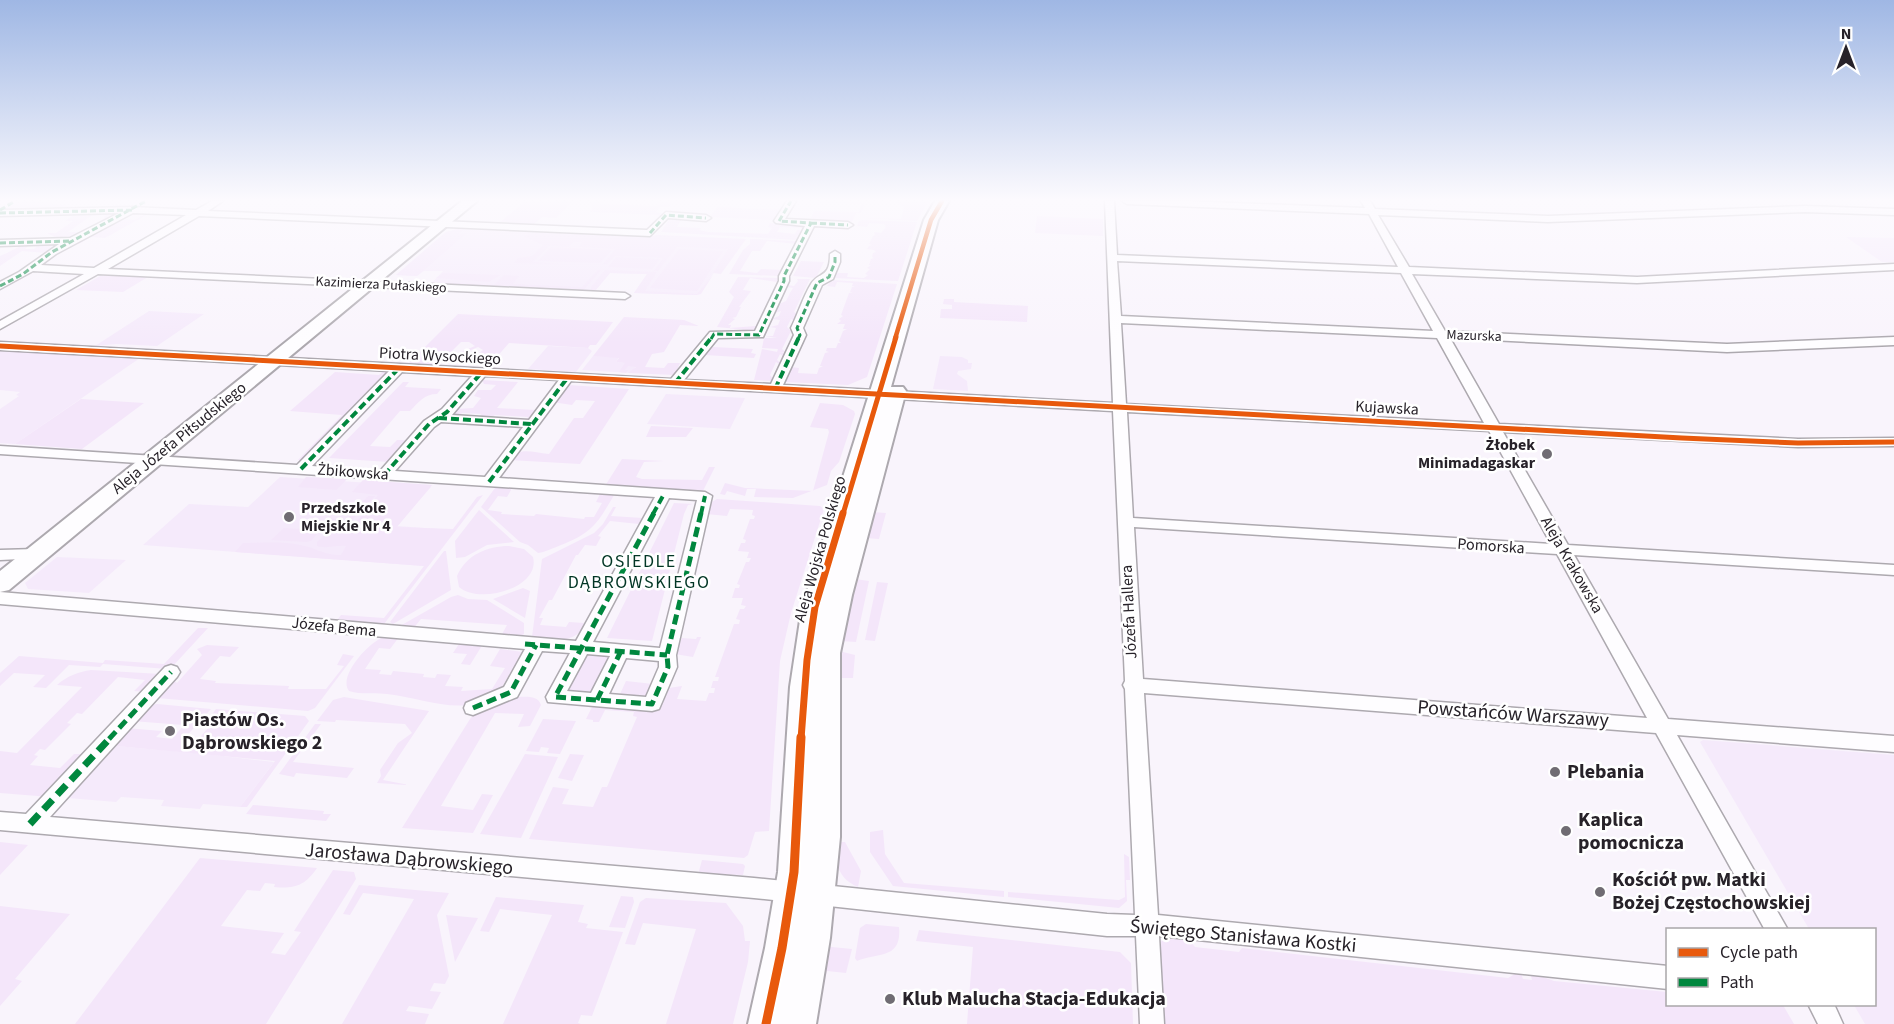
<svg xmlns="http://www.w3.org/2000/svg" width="1894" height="1024" font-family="'Source Sans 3',sans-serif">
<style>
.built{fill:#f5eafb}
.green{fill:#f4e6fa}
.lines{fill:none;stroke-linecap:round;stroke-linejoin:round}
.street-casing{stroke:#ada9af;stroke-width:3}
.secondary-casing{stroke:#ada9af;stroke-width:4}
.street{fill:#fefdff;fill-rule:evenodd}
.secondary{fill:#fefdff;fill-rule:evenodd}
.quiet-far3{stroke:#00873e;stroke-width:3;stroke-dasharray:6 3;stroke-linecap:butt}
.quiet-far2{stroke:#00873e;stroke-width:4;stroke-dasharray:8 4;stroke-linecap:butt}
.quiet-far1{stroke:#00873e;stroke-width:5;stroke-dasharray:10 5;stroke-linecap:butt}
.quiet{stroke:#00873e;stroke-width:7;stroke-dasharray:13 7;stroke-linecap:butt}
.cycleway-far3-casing{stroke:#fff;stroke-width:7}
.cycleway-far2-casing{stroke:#fff;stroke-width:8}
.cycleway-far1-casing{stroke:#fff;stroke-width:10}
.cycleway-casing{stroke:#fff;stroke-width:13}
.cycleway-far3{stroke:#e8590c;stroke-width:4.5}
.cycleway-far2{stroke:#e8590c;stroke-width:5}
.cycleway-far1{stroke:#e8590c;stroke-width:7}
.cycleway{stroke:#e8590c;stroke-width:9}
.poi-dot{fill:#706c73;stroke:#fff;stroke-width:2}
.labels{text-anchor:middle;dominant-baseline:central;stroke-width:5;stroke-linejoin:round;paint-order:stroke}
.far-street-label{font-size:14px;fill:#272229;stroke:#fff}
.street-label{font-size:16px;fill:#272229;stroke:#fff}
.poi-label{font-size:16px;font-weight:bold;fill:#272229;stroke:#fff;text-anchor:end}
.neighbourhood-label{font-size:18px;letter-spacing:1.5px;fill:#023625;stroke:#fff}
.near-street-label{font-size:20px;fill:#272229;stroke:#fff}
.near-poi-label{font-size:20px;font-weight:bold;fill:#272229;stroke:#fff;text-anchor:start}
</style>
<rect width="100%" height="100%" fill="#f9f4fc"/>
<!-- built -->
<path class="built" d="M458,229L731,240L734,242L700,294L696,295L634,293L647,274L610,273L595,291L431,284L443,271H424L417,276L396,275L446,232Z
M1846,237L1894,238V262H1882Z
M149,311L204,314L157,346L116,344L95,346Z
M548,346L588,348L592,351L576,372L528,369Z
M0,351L71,354L140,358L15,444L0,443V409L19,396L16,395L20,392L0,390Z
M593,356L619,357L616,362L626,363L625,365L636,366L631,373L582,370Z
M940,356L962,357L968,360V363H972L971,369L958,371L957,374L967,381L968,391L933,389Z
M666,394L745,398L730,429L647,424Z
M280,477L431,487L397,526L452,530L424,566L143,545L189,504L248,507Z
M57,557L126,560L89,593L28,589L25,583Z
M1703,740L1894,755V1024H1865L1854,1005L1874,1004V930L1809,929L1700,742Z
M116,746L205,754L274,762L240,807L203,804L200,809L161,806L164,800L121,797L116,802L68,798Z"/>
<!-- green -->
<path class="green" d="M18,201H39L84,209L1,211Z
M526,201H573L556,218L542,217L534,224L500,222Z
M593,201H603L600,204L657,206L663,201L672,204L669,207H660L656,212L664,214L652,229L648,228L659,215L590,212L592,209L590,202Z
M794,201L865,203L861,213H856L852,222L813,220V218H811L814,211L859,212L862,204Z
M894,201L928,202L917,221L865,218L901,219L904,207Z
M717,207L783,210L774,220L710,217Z
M149,212L187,215L150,213L105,238L91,237L79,244L73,243L118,219L135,220Z
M125,213L112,218L103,219L106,215L91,216L68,232H84L79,237H55L47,233H56L73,221H65L75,214Z
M1037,216L1103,219V236L1035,233Z
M670,218L687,219L681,220L677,227L701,228L699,230L708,232L768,234L772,228L768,227L770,223L800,225L806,228L780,227L777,232L795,234L797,230H804L800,239L797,240L661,232Z
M862,220L917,222L898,281L834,278L836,273H848L847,277L864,278L868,275L865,274L870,269L867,268L871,265H869L871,259L874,258L872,257L873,253L876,252L874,250L867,249L869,246L872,245L869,244L873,236L875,235L874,232L881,233L886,227L884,224L869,223L867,227L857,226L859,221Z
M458,229L462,230L458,235L467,233L417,276L396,275L446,232Z
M536,233L620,236L623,233L645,237L658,235L746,239L721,274L713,273L728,249L677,247L658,271H654L663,258L615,256L607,264H603L615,249L579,247L582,242H573L568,247L549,246L533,262L559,264L514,263L518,258L532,256L543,245L523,236Z
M750,239L796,241L798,242L797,244L767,241L760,251H752L740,271L757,273L761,269L783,270L779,276L729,274L743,250L750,244Z
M46,242L58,247L46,253L22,251L0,266V256C9,253 23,243 31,243L25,249H34L38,245H36Z
M551,247L612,250L600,263L538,261Z
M679,249L723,251L697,291L650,288Z
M616,257L660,259L652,269L608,267Z
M801,261L824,262L816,278L793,276Z
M598,270H601L581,293L435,284L437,282L494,285L504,275L519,276L513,284L582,287Z
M605,270L657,272L645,291L697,294L713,275L701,294L696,295L634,293L647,274L610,273L595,291H591V287Z
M443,273L500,275L489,282L436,278Z
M102,275L148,277L123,292L76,290Z
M738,277L779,278L777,282L750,278L743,290L751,291L739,307H741L736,317L732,318L735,319L728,325H731L730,328L756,326V331L747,333L746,330L717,327L734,297L729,292Z
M797,279H810L794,312L799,315L796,322L791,319L787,327L791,331L782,349L787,353L777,352L778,349L762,348L764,338H777L765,336H773L776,328L770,327L778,325L780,320L771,319L779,316L781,311L775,313L777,305L786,301L790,293L784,294L790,293L793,288L787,287V285L794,286L798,281Z
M832,280L897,284L867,377L848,385L784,382L791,367L799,368L798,373L817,374L819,368L823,366H820L825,353L829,352L826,351L827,348H836L838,343H841L839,341L843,331L847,329H843L845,324H837L841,321L839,319L843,316L841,315L849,293L853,292H850L852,287L855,286H852L853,283L837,282L835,287L827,286Z
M944,299H954V302L1028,306L1027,322L940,318L941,309H952V305L943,304Z
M458,314L613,322L596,345H590L588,348L509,343L488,367L484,364L498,352L481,362L475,356L483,350L478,347L457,356L459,360H450L454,355L475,346L469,342H461L438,365L409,363Z
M624,317L684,320L699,326L680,325L664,352L652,354L645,367L664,368L668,363H680L675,375L628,373L636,367L628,366L625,370H628L626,373L619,372L625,363L616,362L619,358L593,356Z
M713,347L753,349L751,353L756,354L754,358L705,355Z
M762,349L788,354L786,358L780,354L777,360L783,365L782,366L776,362L770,375L775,381L754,380Z
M384,371L388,372L387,374L323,437L324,439L304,460H298L342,415L290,411L335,372L379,375Z
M482,380L518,382L497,408L535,410L555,384L557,385L530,420L526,421L528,417L495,415L486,420L479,419L481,414L462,413L457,418L452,416L451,412L457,409L473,408L481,398L474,396L478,390H491L496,385L484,384Z
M403,382H409L405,387L441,389L437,394C424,394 419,402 410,411H400L370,446L390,447L397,440H408L389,462L329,458Z
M568,385L629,389L580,464L509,460C520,446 532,453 549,454L574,418H583L595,401L576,400L572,405L552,402Z
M81,399L144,403L82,449L15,444Z
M820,403L843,405L854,411L855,414L839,462L831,471L827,485L793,498L754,497L756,489H747L745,496L727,491L725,495L720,494L725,483L745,488L813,491L829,432L828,429L810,427Z
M651,426L693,428L686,437H646Z
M622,459L664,461L644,462L636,477L642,479L702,480L709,467H715L702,493L605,486Z
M306,477L347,479L336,490L298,487Z
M363,480L432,485L397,527L453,529L477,497L483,495L384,624L375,627L335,623L341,615L384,618L424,566L235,552L243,543C261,543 282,541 300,545C314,547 326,556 341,555L346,546C335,545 327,549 317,546V542L327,532L354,525L378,495L352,492Z
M499,487H510L511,490L507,497L498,496L488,510L502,512L501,514L534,516L536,514L584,519L585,517H594L602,503L596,502L600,494L614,495C598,523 592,533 561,545C553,548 546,552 538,553L528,545L520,542L481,507L495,488Z
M368,496H375C356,517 350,528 320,526L327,518L346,520Z
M717,499L820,506L824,509L791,613L780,661L769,831L755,832L748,855L744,858L529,839L553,787L569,789L562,804L593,807L602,787H607L637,717L633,716L634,712L605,710L599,722H593V720L586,719L593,705L648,710L662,706L669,688L682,686L677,699L706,701L709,693H714L715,688H711L713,681H718L719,677H715L734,624H739L740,620L736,619L740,609H744L746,606L741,605L743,598H732L735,588H739L740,585L737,584L746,562H749L751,558H747L749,552L738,551L741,543H745L746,540L743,539L750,519H754L755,516L752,515L753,510L730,509L727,516L706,514L712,502Z
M674,503L693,504L688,505L684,514L652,641L607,638Z
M613,507H616L611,516L643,518L640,528L638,527L639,524L610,521L598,536L601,537L596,546L585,545L578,555H576L552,600H549L539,618H543L540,625L566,627L569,622L584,623L583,629C571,643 548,643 532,637L542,559L594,533L603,524Z
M479,510L514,542L487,545L465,557L456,558L455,541Z
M872,512L886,513L879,539L866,538Z
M284,528L319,530V532L311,541L306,542L271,540Z
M509,546L524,549L533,557C541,588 479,605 459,587L457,576C466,555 487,546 509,546Z
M444,551H446L451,590L393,624L390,622Z
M855,579L869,581L856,642L840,641Z
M877,582L888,583L875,641L865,640Z
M523,588L530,591L525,618L493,599Z
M458,595L468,599L487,600L524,623V634L520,637L501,636L507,625L421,619L412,630L399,629L400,626L451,597Z
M198,628H208L172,667L167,669L103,664L100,667L69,665L46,688L33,687L45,675L14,673L0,686V673L19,656L103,663L105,660L164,664Z
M387,636L399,637L390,649L379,648L365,669L381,670L379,674L391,675L393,671L424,674L423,677L435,678L437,674L451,675L445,686L463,687L461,691L492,689L505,668L490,666L500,649L523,652L500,690H493C486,695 478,704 469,705C440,708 415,697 387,694C374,692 362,695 349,691C337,676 371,639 387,636Z
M697,637H701L693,657L675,654L682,638L696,639Z
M461,641L483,644L470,665L461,664L467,654L453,653Z
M207,645L239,647L230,657L220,656L200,679L216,681L215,683L289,686L288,689H326L344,666L337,665L343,654L354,656L315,708L308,711L157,698L170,677L177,683L202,655L197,649Z
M839,651L855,655L853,678H837Z
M587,655L610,657L592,692L584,695H564Z
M91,670L161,674L147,692L134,691L145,680L118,677L82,714L77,713L67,723L71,724L45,750L40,749L34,755L38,756L30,765L60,768L74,754H84L50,797L0,793V751L17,753L82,687L57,685C67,676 78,672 91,670Z
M626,681L653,684L646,700L616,695L620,694Z
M344,697L429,711L383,780L409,785L377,783L381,776L380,770L398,743L412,733L405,724L336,720L335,722L317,721L333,700Z
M513,697C523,697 538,694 541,705L530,726L518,727L524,714L495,713L441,806L473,810L482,794L493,795L473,833L402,828L470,719L476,712Z
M157,704L211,709L182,741L195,743L208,728L203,727L216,709L305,716L309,721L247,807H240L275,761L116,746L73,792H66L125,728L162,731L156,737L172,739L184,725L132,721L151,705Z
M543,719L576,721L560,754L547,753L549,748L541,747L539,752L526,751Z
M315,724H321L293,762L354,768L347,778L296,773L294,777L279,774Z
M525,754L558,757L521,838L480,834Z
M570,754L584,755L572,781L558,778Z
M253,805L324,811L323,814H331L326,821L246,814Z
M883,830L885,854L904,883L1004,891V897L893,886L870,852V832Z
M0,842L28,845L0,875Z
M835,842H845L861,871L858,887C837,878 836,863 835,842Z
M1124,854L1129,857L1130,880H1126L1127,901L1119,908L1008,897V892L1119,900L1125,897Z
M200,858L317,868C305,886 294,889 274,887L275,884L265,883L260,891L247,890L221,926L284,933L271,953L285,955L301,932L294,931L333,870L354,872L356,879L266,1024H75Z
M702,860L743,864L745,866L743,875L701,874L699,871Z
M359,885L449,893L437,915L449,976L445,984L434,983L430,991L441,992L432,1009L409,1006L406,1011L429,1014L425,1024H342L414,899L363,893L350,915L343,914Z
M621,896L633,897L634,902L625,928L609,927Z
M496,897L584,905L578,922L588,924L586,928L623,932L592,1016L581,1015L578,1023L581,1024H503L552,915L500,909L489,932L480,931Z
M646,898L726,903L743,926L745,941H750L748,962L733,1024H666L696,929L643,923L635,945L625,944L640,902Z
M0,906L70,914L15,979L22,981L0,1006Z
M446,915L478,918L455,962Z
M866,924L899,927C902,960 878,952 857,961L855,958L860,928Z
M919,930L1120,952L1131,963L1133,1024H967L973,947L916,941Z
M1168,934L1185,936L1195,947L1239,952L1242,948L1508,978L1520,971L1523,979L1532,980L1530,972L1554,981L1667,992L1668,1004L1783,1005L1794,1024H1164L1159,945L1164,937Z
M822,946L852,949L846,973L827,971L816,1024H808Z"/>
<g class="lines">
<defs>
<path id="street" d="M212,201H223L208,211L647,230L666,212L706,215L711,218L706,221L668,218L650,236L199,216L108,269L625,293L630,296L625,299L98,274L0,329V321L84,274L33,271L0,289V282L19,272L59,244L0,246V240L70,238L119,213L0,216V210L133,207L196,210ZM133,213L186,215L94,268L41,265L56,254Z
M787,201H796L785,219L848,222L853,225L848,228L814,226L789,276V281L763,337L718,338L684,380L771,384L794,335L791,328C798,314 803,297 811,284C819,271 830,279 830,254L835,251L840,254V262L833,279L822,285L803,328L806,335L783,385L1113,403L1105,201H1114L1117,255L1398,267L1369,214L1127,204L1122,201H1185L1365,208L1361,201H1370L1375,209L1548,216L1805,206L1894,209V215L1805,212L1548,222L1378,215L1409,267L1637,277L1894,264V270L1637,283L1412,274L1445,331L1727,344L1894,337V345L1727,352L1450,338L1499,424L1798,439L1894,438V446L1798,447L1503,432L1568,545L1894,565V575L1574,555L1668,719L1894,736V752L1677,735L1788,930H1765L1656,733L1144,693L1158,915L1668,966V989L1159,936L1164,1024H1140L1136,936H1107L754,898L0,830V812L26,814L165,667L171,665L177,667L180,672L177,677L50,817L754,878L1107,914L1135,915L1125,689L1123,685L1125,681L1113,411L571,381L499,478L705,492L712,496L676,655L677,667L659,709L652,711L548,702L546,697L570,653L542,651L517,697L473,715L466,713L464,708L466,703L504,687L525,649L0,604V592L576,641L655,497L0,454V446L297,465L389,371L0,350V342L671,379L710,332L755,331L779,281V276L805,226L776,223L774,221ZM1117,261L1401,273L1433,331L1121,316ZM1121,323L1437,338L1484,423L1126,404ZM402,372L472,376L442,409L424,421L380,471L312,466ZM485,376L559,380L529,420L452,415ZM1127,412L1489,431L1551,544L1133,518ZM441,422L523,427L485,477L395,471L434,427ZM669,498L697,500L660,648L593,642ZM1134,527L1557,554L1647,718L1143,679ZM587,654L610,656L591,693L567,691ZM626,658L659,661V667L646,697L609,694Z
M36,549L44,554L42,558L0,560V550Z
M1808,1004H1834L1843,1024H1818Z"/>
<path id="secondary" d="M462,201H477L9,590L0,592V571Z
M935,201H949L938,220L891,387H903L906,391L852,595L840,653V837L830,938L816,1024H748L765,948L778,872L790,687L802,607L924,220Z"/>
</defs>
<!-- street casing -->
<use href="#street" class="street-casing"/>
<!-- secondary casing -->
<use href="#secondary" class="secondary-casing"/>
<!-- street -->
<use href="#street" class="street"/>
<!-- secondary -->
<use href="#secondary" class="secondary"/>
<!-- quiet-far3 -->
<path class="quiet-far3" d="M0,210L15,201
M0,213L132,210
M811,223L848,225
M650,233L666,215L706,218
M0,243L69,241
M0,286L23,274L52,252L146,201
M711,339L714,334L759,335L784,281V276L811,223L779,221L791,201
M798,339L800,335L797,328L817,283L829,277L835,262V254"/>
<!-- quiet-far2 -->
<path class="quiet-far2" d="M675,383L712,337
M775,389L799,337
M439,418L532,424
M301,469L399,368
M384,475L429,424L447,412L482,372
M489,482L568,377
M653,514L664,494
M701,514L705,496"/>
<!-- quiet-far1 -->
<path class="quiet-far1" d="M654,513L555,697L652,704L668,667L667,655L701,513
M525,644L667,655
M597,700L621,651
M473,708L511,692L536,645
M109,739L171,672"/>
<!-- quiet -->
<path class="quiet" d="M30,824L111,737"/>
<defs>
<path id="cycleway-far3" d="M895,339L931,220L942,201"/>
<path id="cycleway-far2" d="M0,346L1682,438L1798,443L1894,442
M843,514L896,337"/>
<path id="cycleway-far1" d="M801,739L807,660L815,607L843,513"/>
<path id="cycleway" d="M766,1024L782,948L794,872L801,737"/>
</defs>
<!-- cycleway-far3 casing -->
<use href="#cycleway-far3" class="cycleway-far3-casing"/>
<!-- cycleway-far2 casing -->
<use href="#cycleway-far2" class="cycleway-far2-casing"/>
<!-- cycleway-far1 casing -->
<use href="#cycleway-far1" class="cycleway-far1-casing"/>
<!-- cycleway casing -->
<use href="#cycleway" class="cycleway-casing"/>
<!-- cycleway-far3 -->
<use href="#cycleway-far3" class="cycleway-far3"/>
<!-- cycleway-far2 -->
<use href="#cycleway-far2" class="cycleway-far2"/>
<!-- cycleway-far1 -->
<use href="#cycleway-far1" class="cycleway-far1"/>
<!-- cycleway -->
<use href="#cycleway" class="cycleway"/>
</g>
<!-- sky -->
<linearGradient id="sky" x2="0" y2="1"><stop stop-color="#9fb7e4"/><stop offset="0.58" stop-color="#fcfafe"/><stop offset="1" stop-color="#fcfafe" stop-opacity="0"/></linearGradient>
<rect width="1894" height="344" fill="url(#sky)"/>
<!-- markers -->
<g class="poi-dot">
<circle cx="1547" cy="454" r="6"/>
<circle cx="289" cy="517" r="6"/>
<circle cx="170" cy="731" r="6"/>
<circle cx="1555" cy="772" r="6"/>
<circle cx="1566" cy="831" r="6"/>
<circle cx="1600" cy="892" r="6"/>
<circle cx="890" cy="999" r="6"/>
</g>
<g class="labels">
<!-- far-street labels -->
<g class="far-street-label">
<text transform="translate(381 285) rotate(3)">Kazimierza Pułaskiego</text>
<text transform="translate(1474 336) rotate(2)">Mazurska</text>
</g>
<!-- street labels -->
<g class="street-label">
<text transform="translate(440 356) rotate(3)">Piotra Wysockiego</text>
<text transform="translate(1387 408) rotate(3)">Kujawska</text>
<text transform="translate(179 438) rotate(-39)">Aleja Józefa Piłsudskiego</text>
<text transform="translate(353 472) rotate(4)">Żbikowska</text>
<text transform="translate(1491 546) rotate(4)">Pomorska</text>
<text transform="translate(820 549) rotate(-74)">Aleja Wojska Polskiego</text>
<text transform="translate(1572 565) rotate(60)">Aleja Krakowska</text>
<text transform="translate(1129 612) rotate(-93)">Józefa Hallera</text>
<text transform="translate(334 627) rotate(6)">Józefa Bema</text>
</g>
<!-- poi labels -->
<g class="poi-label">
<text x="1535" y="445">Żłobek<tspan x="1535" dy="18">Minimadagaskar</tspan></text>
<text x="301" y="508" text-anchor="start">Przedszkole<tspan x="301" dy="18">Miejskie Nr 4</tspan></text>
</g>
<!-- neighbourhood labels -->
<g class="neighbourhood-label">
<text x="639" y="561">OSIEDLE<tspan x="639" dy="21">DĄBROWSKIEGO</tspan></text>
</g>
<!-- near-street labels -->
<g class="near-street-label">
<text transform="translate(1513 714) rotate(4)">Powstańców Warszawy</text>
<text transform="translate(409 859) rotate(5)">Jarosława Dąbrowskiego</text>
<text transform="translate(1243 936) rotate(5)">Świętego Stanisława Kostki</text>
</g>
<!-- near-poi labels -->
<g class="near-poi-label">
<text x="182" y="720">Piastów Os.<tspan x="182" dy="23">Dąbrowskiego 2</tspan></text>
<text x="1567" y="772">Plebania</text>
<text x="1578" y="820">Kaplica<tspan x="1578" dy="23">pomocnicza</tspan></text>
<text x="1612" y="880">Kościół pw. Matki<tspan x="1612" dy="23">Bożej Częstochowskiej</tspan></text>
<text x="902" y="999">Klub Malucha Stacja-Edukacja</text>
</g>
</g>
<!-- legend -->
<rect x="1666" y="928" width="210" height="78" fill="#ffffff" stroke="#a9a7a9" stroke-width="1.5"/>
<rect x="1678" y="948" width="30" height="9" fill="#e8590c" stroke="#a9a7a9" stroke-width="1.5"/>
<text x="1720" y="958" font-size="18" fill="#272229">Cycle path</text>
<rect x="1678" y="978" width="30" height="9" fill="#00873e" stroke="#a9a7a9" stroke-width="1.5"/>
<text x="1720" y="988" font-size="18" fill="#272229">Path</text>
<!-- north arrow -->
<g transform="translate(1846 48)" stroke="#ffffff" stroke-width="4.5" paint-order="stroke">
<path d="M0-4.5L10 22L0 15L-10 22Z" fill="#272229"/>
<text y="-9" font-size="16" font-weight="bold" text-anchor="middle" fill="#272229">N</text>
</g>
</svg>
